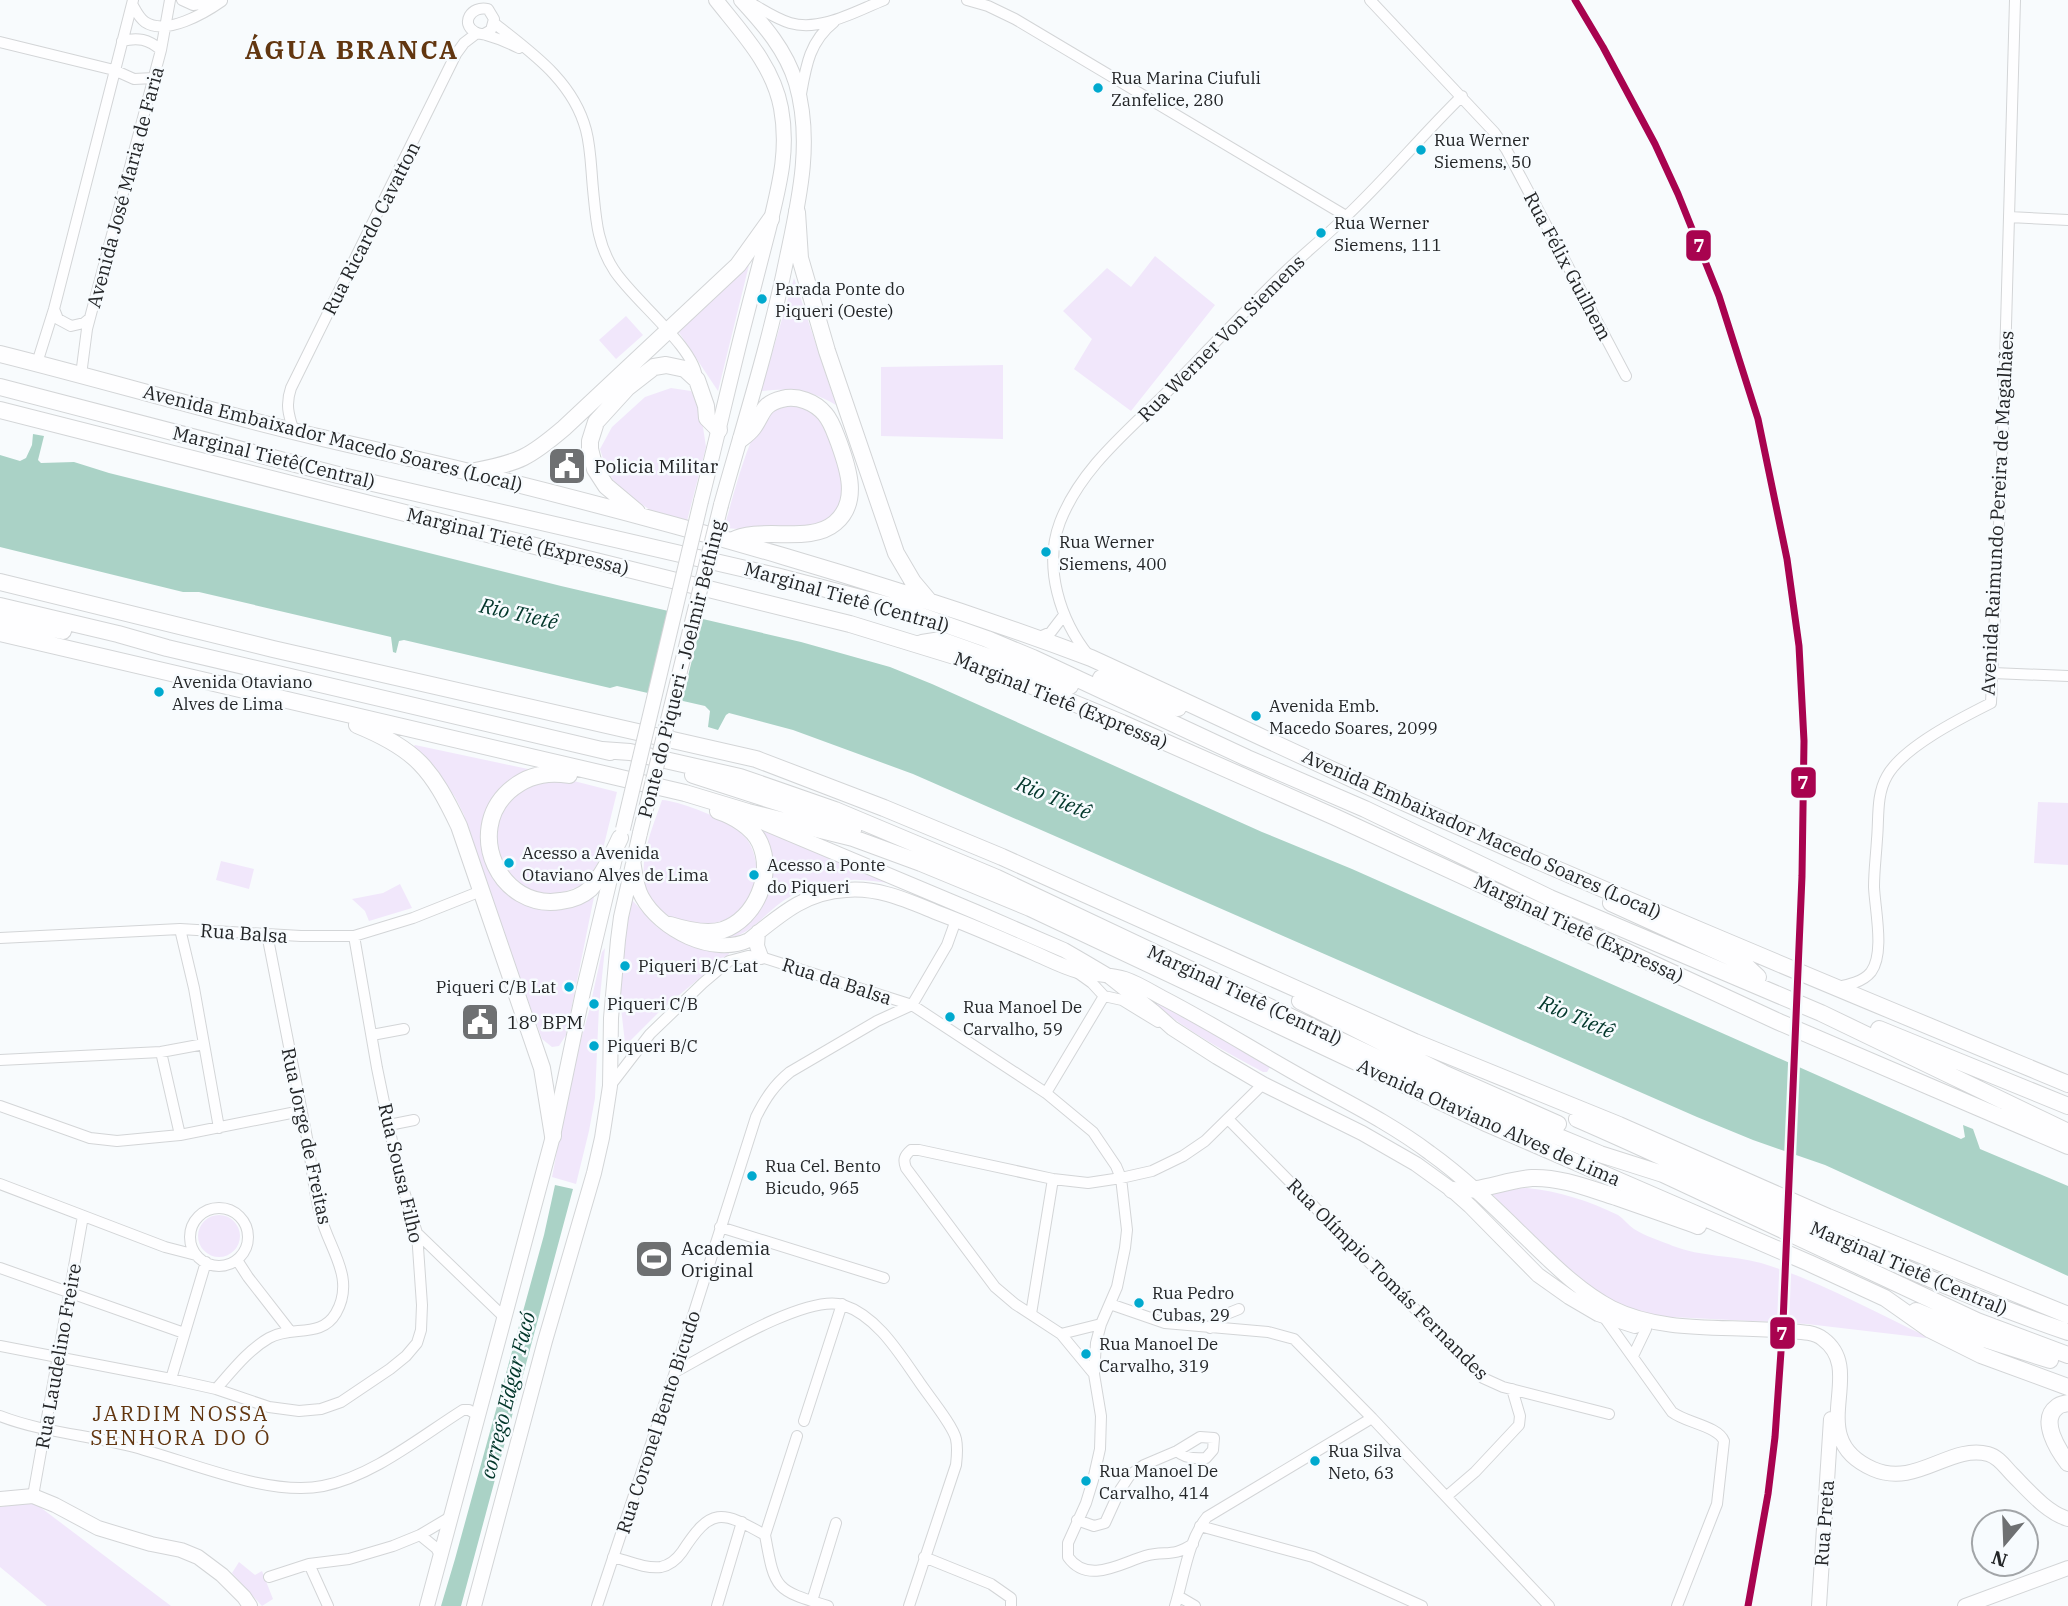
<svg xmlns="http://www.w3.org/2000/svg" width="2068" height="1606" font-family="'IBM Plex Serif',serif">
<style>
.green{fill:#f1e7fb}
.water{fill:#aad2c6}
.pier{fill:#f8fbfd}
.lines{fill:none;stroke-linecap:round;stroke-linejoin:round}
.minor-casing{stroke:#d3d5d7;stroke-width:12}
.major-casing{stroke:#d3d5d7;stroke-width:16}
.highway-casing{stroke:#d3d5d7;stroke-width:18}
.minor{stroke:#fefeff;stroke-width:10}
.major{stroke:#fefeff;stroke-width:14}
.highway{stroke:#fefeff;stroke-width:16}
.major-bridge-casing{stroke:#d3d5d7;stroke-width:16;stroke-linecap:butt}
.major-bridge{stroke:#fefeff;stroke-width:14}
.rail-1-casing{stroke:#f7fbfe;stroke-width:12}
.rail-1{stroke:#a8034f;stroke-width:7}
.bus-dot{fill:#00a9ce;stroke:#f7fbfe;stroke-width:2.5}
.labels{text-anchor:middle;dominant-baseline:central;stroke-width:5;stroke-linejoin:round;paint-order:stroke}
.bus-label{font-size:17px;fill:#232527;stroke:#f7fbfe;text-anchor:start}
.street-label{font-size:19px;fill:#232527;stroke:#f7fbfe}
.poi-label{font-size:19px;fill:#232527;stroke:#f7fbfe;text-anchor:start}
.water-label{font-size:21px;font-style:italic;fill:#02362a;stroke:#f7fbfe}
.neighbourhood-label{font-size:21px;letter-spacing:2px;fill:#623610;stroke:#f7fbfe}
.district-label{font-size:26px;font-weight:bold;letter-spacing:2px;fill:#623610;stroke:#f7fbfe}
.line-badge{stroke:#f7fbfe;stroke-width:2.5}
.badge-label{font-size:19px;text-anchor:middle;font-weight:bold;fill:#fff}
</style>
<rect width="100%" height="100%" fill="#f8fbfd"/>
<!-- green -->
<path class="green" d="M1155,256L1215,305L1131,411L1074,369L1092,339L1063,311L1107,268L1131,287Z
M749,265L718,391L678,331Z
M794,278L836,405C809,389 791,388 761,391Z
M626,316L643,335L616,359L599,340Z
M1003,365V439L881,436V367Z
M671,388L691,391L700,407L706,447L687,521L660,517L617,487L606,468L600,449L612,427L645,397Z
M791,403L820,415L848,483L838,515L798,533L724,528C732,502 748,432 767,415C774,409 782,406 791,403Z
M415,745L528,769L529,772C500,782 496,802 485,828L512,896L594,897L566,1035L559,1046L552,1047L542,1039L474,851L464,815L455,797L433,766L415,748L414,746Z
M566,779L617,792L601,857L590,876L580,886L553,896L533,892L516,883L504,868L496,851L493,831L502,810L514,793L528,784Z
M662,800C679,801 716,816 731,825C746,834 754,847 756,864C758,874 756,880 752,890C751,894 749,901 747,905C746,907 741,910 739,912C707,937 647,922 644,878C641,852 654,824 662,800Z
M2038,802L2068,803V865L2034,863Z
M765,828L890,881L889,883C877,882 863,879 851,880C829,880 801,889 783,901C764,914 753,933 729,938V936C751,928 771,901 770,876C769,860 759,844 765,828Z
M221,861L254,869L249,889L216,880Z
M400,884L412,908L369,921L365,911L352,899L383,893Z
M632,900L657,927L674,936L729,951V954L661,1010L627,1044L625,1043L620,999L627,917Z
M605,948L599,1006L595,1098L589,1131L576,1184L552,1177L573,1068L589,1011L602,952Z
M1139,990L1270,1067L1267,1072H1263C1219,1048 1175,1025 1139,990Z
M1527,1188C1559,1191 1589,1201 1618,1215C1624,1219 1628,1225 1634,1229C1645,1236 1661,1241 1673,1246C1701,1257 1732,1255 1761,1263C1816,1279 1874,1312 1926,1336V1338L1807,1324L1652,1316L1619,1305L1594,1291L1575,1277L1493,1195L1495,1190Z
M198 1236a21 21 0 1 1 42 0a21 21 0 1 1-42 0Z
M16,1504H36L171,1606H47L0,1567V1507Z
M239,1562L255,1575L262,1571L273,1599L262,1606L232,1573Z"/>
<!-- water -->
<path class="water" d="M33,434L44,436L38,460L41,463L74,462L109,473L561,586L801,642L890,667L932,684L1262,832L1352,869L1961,1139L1965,1137L1963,1125L1973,1129L1980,1149L2068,1186V1276L1825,1165L1753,1140L1697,1117L913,774L793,730L729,713L726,715L718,730L708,727L710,711L705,706L617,686L610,688L404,640L399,641L396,653L393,652L391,637L199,592H183L0,547V455L20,461L26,458L32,445Z
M555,1185L573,1189L461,1606H441L455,1559L544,1235Z"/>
<!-- pier -->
<path class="pier" d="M669,608L703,616L681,704L647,696Z"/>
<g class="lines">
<defs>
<path id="minor" d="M182,0L193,5L218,2
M746,0C760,8 774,18 790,23C821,32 856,11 884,0
M967,0L988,6L1015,19L1346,216
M1370,0L1494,132L1506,149L1626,376
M132,4C136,11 139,18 145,22C166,36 205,13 222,1
M494,23C532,53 573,81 586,130C591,149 591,169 593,189C596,219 597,244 614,270C632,299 696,348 697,379
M484,34L491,30L494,19L488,9C471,5 460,24 475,32C480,35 482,33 486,35C497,38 509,43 519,48
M122,41C138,37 148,39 161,50
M0,42L114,70L134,79L154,78
M801,94C806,65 810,41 834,22
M2009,217L2068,220
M54,309L58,319L71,326L84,323L90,318
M37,363L54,309L133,0
M81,375L87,329L161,50L170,0
M294,432C289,416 285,405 291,388L456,54L464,43L477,33
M1037,638L1051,632L1064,615
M1089,656C1060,620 1043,567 1060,522C1081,468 1127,432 1167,392C1206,352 1245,311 1286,271C1302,256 1320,241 1337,225C1381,185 1419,138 1462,96
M1993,673L2068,676
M180,929L194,988L219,1128
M0,938L180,929L301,936H354L413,918L481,891
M1078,973L1092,983L1104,996L1122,1000L1158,1022
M1837,987C1848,985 1863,982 1871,972C1885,953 1875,910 1874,887C1874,871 1876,856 1877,839C1879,819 1876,795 1887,776C1903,747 1961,718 1991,703L2003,434L2015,0
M372,1035L404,1029
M161,1052L180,1135
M0,1060L161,1052L204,1044
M610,1086L650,1034L703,983L729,961L748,956L761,957L912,1005L1046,1093L1093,1132L1116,1166L1121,1178L1127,1230L1125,1248L1117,1287L1101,1324L1096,1343L1094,1374L1101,1416L1100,1449L1093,1480L1086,1503L1068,1543V1557C1088,1585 1121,1563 1145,1556C1166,1550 1172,1558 1193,1544
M1046,1093L1104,996
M0,1106L90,1138L117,1141L180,1135L301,1111
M1228,1119L1483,1378L1503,1387L1609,1414
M389,1125L414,1120
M0,1184L165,1247L196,1255
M190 1237a29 29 0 1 1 58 0a29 29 0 1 1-58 0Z
M720,1227L884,1278
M417,1233L505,1318
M237,1260L248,1277L290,1331
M0,1268L184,1333
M1110,1304L1165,1323L1268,1332L1294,1339L1372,1418L1549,1606
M1031,1314L1053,1179
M1604,1317L1672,1412C1686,1423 1718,1426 1724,1441L1717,1504L1677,1606
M1210,1328L1219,1317L1239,1309
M1061,1334L1101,1324
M0,1346L171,1379L216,1389L269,1407L299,1411L321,1409L341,1402L390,1369L406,1356L417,1343L421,1330L422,1305L417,1233L399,1175L377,1068L354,936
M1633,1356L1646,1329
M675,1372C709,1354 807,1293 843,1305C877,1316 899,1353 918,1380C927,1394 953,1425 956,1439C958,1448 957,1456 956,1465L909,1606
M1094,1374L1061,1334L1015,1304L995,1287L906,1168C903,1160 904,1156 911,1150H919L1053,1179L1088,1183L1121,1178L1152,1171L1183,1156L1205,1141L1263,1084
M171,1379L206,1262
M216,1389C232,1371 248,1350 269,1338C292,1325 321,1339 336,1313C356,1278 329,1249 321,1217C313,1191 312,1164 307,1138C294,1070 280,1002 267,934
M0,1416C41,1432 87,1435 130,1446C186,1460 267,1497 323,1486C373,1476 420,1437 463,1410H469L479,1416
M804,1421L842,1304
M33,1496L83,1216
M1447,1496L1475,1472L1519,1425L1520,1416L1512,1389
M1077,1520L1094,1526L1105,1523L1120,1490L1130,1475L1144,1465L1177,1451L1200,1437L1214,1438L1213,1450L1206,1458C1196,1459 1184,1458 1177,1451
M1200,1526L1313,1557L1422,1606
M420,1535L436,1548L441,1556
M765,1535L797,1436
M613,1557C628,1561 646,1569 661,1567C670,1565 677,1559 682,1552C711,1507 721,1510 765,1535C775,1589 774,1590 828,1606
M924,1557L991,1584L1011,1598V1606
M309,1564L328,1606
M269,1577L309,1564L349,1559L393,1546L420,1535L452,1516
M1178,1596L1195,1606
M812,1601L836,1523
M597,1606L675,1372L756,1117C765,1099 774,1085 790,1072L877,1021L912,1005L947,945L956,920
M717,1606L742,1522
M1175,1606C1184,1577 1188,1540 1207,1517L1372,1418"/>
<path id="major" d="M701,501C716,442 729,384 744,325C752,293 761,260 769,228C779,186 789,151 781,108C773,65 742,33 716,0
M721,505C744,423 770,341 787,257C799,200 813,141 796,83C786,50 764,25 741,0
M757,820L976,912L1064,950L1083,961L1110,977L1154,1012L1172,1028L1217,1057L1263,1084L1362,1133L1416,1164L1452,1190L1470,1206L1538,1275L1569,1297L1598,1314L1635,1326
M633,860C635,872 636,887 642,897C660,930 713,957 749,940C780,915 805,892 846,890C879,887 908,901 938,913C970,925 1002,939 1034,953C1048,959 1063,967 1078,971C1093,975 1110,974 1125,979C1137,983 1150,991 1161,997C1204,1019 1244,1044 1286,1068C1334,1096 1385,1119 1430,1153C1465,1178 1495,1208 1526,1238C1552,1263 1579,1291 1612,1308C1664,1334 1728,1325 1785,1331C1797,1332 1813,1331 1823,1339C1868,1372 1802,1438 1873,1469C1916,1488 1950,1444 1988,1454C1999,1457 2005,1467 2012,1474C2028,1490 2046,1512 2068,1519
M758,932L757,946L761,957
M0,1499L33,1496L55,1505L98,1528L151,1544L181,1550L198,1557L222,1575L244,1597L250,1606
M427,1606L553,1136L583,992L616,854
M474,1606L545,1341L594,1173L602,1138L610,1086L611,1018L618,940L621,917L640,833
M1819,1606L1831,1419
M1965,1606L2068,1568"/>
<path id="highway" d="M797,212L800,258L827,351L896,553L913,582L929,601
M0,354C100,379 198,408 297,432C355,446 412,458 469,472C679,524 888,582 1091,658C1198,707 1304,758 1412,806C1629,902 1849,993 2068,1084
M0,387L338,475L776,576L899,608L987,639L1033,658L1247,758L1365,809L1550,898L1821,1013L2068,1132
M0,410L523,543L850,624L974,662L1122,723L1335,817L1779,1022L2068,1146
M475,471C519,463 530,457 564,428L738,265L771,219
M637,512L606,486L595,469L590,449V441L596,422L627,388L654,367L666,365L685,369L697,380L706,406L707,418L719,430
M731,541C761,525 809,545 835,523C860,502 848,468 839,443C835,433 832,422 825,414C815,402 797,395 782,399C761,404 763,415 753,428C750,432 745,436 741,439
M0,582L273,649L756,759L884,808L1002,857L1415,1042L1619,1125L1828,1217L2068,1315
M0,606L118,634L167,648L610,752
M0,619L63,631
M0,633L685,793L748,812L853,838L921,863L1030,908L1488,1124L1809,1263L1885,1298L1929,1329L1981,1355L2068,1387
M922,643L941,640L1070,686
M1101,678L1178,708
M357,725C416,749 432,769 459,826L542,1068L553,1136
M602,750L630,752L740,777L835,810L997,878L1443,1089L1600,1154L1663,1174L1977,1321L2068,1355
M569,775C547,771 526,776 509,791C464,832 500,911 561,901C571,900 582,896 590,889C604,874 612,855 620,838
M693,775L786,805L853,830
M1611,903L1743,963L1758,977
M670,925C686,930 707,935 723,930C756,918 774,875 760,843C753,827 733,816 718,811
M1300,1001L1443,1073L1558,1124
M1879,1029L2068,1106
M1577,1119C1741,1190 1899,1274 2068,1332
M1452,1190C1478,1193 1505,1180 1532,1178C1561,1177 1590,1189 1616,1197C1644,1207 1671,1216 1698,1226
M1916,1311L1981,1338L2050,1360
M2068,1403C2064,1404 2060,1404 2057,1407C2039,1420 2058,1450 2068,1463"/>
</defs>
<!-- minor casing -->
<use href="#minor" class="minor-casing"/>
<!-- major casing -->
<use href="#major" class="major-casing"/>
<!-- highway casing -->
<use href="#highway" class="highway-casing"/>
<!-- minor -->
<use href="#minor" class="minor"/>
<!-- major -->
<use href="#major" class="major"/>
<!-- highway -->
<use href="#highway" class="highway"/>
<defs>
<path id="major-bridge" d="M623,829L701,501
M640,833L721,505"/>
</defs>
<!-- major-bridge casing -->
<use href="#major-bridge" class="major-bridge-casing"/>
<!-- major-bridge -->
<use href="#major-bridge" class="major-bridge"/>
<defs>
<path id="rail-1" d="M1575,0L1603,47L1655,144L1678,194L1719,296L1758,419L1787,559L1799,646L1804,741L1802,876L1783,1323L1775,1437L1768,1494L1748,1606"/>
</defs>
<!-- rail-1 casing -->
<use href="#rail-1" class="rail-1-casing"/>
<!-- rail-1 -->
<use href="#rail-1" class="rail-1"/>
</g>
<!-- icons -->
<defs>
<symbol id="civic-square" viewBox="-11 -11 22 22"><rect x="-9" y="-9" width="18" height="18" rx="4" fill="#6e7072" stroke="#f7fbfe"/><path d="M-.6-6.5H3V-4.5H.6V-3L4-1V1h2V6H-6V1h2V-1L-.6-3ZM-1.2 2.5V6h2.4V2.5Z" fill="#fff"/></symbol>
<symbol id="stadium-square" viewBox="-11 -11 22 22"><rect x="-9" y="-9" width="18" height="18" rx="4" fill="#6e7072" stroke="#f7fbfe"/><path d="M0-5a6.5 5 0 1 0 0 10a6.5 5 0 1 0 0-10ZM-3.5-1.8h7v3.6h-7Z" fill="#fff"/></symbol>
</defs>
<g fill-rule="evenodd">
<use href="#civic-square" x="545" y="444" width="44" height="44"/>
<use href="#civic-square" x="458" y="1000" width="44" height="44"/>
<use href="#stadium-square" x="632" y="1237" width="44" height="44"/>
</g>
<!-- markers -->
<g class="bus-dot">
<circle cx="1098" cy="88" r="6"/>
<circle cx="1421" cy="150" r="6"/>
<circle cx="1321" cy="233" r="6"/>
<circle cx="762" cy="299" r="6"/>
<circle cx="1046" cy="552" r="6"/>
<circle cx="159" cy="692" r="6"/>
<circle cx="1256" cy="716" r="6"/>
<circle cx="509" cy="863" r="6"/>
<circle cx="754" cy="875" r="6"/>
<circle cx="625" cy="966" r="6"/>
<circle cx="569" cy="987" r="6"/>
<circle cx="594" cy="1004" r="6"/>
<circle cx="950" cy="1017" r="6"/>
<circle cx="594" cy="1046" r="6"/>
<circle cx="752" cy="1176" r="6"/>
<circle cx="1139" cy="1303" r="6"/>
<circle cx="1086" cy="1354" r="6"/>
<circle cx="1315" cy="1461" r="6"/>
<circle cx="1086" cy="1481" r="6"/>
</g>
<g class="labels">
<!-- bus labels -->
<g class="bus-label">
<text x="1111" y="78">Rua Marina Ciufuli<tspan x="1111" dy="22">Zanfelice, 280</tspan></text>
<text x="1434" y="140">Rua Werner<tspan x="1434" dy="22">Siemens, 50</tspan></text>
<text x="1334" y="223">Rua Werner<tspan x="1334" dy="22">Siemens, 111</tspan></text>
<text x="775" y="289">Parada Ponte do<tspan x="775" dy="22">Piqueri (Oeste)</tspan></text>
<text x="1059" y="542">Rua Werner<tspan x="1059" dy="22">Siemens, 400</tspan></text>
<text x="172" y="682">Avenida Otaviano<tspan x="172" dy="22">Alves de Lima</tspan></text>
<text x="1269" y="706">Avenida Emb.<tspan x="1269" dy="22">Macedo Soares, 2099</tspan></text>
<text x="522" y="853">Acesso a Avenida<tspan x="522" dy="22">Otaviano Alves de Lima</tspan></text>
<text x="767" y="865">Acesso a Ponte<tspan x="767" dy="22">do Piqueri</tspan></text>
<text x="638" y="966">Piqueri B/C Lat</text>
<text x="556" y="987" text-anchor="end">Piqueri C/B Lat</text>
<text x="607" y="1004">Piqueri C/B</text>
<text x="963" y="1007">Rua Manoel De<tspan x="963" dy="22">Carvalho, 59</tspan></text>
<text x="607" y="1046">Piqueri B/C</text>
<text x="765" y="1166">Rua Cel. Bento<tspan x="765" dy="22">Bicudo, 965</tspan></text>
<text x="1152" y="1293">Rua Pedro<tspan x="1152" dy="22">Cubas, 29</tspan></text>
<text x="1099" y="1344">Rua Manoel De<tspan x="1099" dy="22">Carvalho, 319</tspan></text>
<text x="1328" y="1451">Rua Silva<tspan x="1328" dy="22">Neto, 63</tspan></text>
<text x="1099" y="1471">Rua Manoel De<tspan x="1099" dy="22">Carvalho, 414</tspan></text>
</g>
<!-- street labels -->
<g class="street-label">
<text transform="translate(125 187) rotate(-75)">Avenida José Maria de Faria</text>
<text transform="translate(371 228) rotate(-63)">Rua Ricardo Cavatton</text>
<text transform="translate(1568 266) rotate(62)">Rua Félix Guilhem</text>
<text transform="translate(1221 338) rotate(-45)">Rua Werner Von Siemens</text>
<text transform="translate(333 438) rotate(14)">Avenida Embaixador Macedo Soares (Local)</text>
<text transform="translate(274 457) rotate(14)">Marginal Tietê(Central)</text>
<text transform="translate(1997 513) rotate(-87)">Avenida Raimundo Pereira de Magalhães</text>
<text transform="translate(518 541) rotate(14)">Marginal Tietê (Expressa)</text>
<text transform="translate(847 597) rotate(16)">Marginal Tietê (Central)</text>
<text transform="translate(681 669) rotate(-76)">Ponte do Piqueri - Joelmir Bething</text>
<text transform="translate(1061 700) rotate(22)">Marginal Tietê (Expressa)</text>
<text transform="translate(1482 834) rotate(24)">Avenida Embaixador Macedo Soares (Local)</text>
<text transform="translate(1579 929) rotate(25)">Marginal Tietê (Expressa)</text>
<text transform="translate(244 933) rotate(4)">Rua Balsa</text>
<text transform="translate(837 981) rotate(18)">Rua da Balsa</text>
<text transform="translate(1245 995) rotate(25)">Marginal Tietê (Central)</text>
<text transform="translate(1489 1122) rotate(24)">Avenida Otaviano Alves de Lima</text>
<text transform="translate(307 1136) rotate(78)">Rua Jorge de Freitas</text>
<text transform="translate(401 1173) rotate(77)">Rua Sousa Filho</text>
<text transform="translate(1909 1268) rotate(23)">Marginal Tietê (Central)</text>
<text transform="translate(1388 1279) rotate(45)">Rua Olímpio Tomás Fernandes</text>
<text transform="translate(58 1356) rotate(-80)">Rua Laudelino Freire</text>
<text transform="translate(658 1422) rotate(-72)">Rua Coronel Bento Bicudo</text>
<text transform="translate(1824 1523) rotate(-86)">Rua Preta</text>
</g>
<!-- poi labels -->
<g class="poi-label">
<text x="594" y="466">Policia Militar</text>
<text x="507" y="1022">18º BPM</text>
<text x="681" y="1248">Academia<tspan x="681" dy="22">Original</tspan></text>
</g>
<!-- water labels -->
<g class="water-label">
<text transform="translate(519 613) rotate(13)">Rio Tietê</text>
<text transform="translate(1054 797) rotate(23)">Rio Tietê</text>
<text transform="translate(1577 1016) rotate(23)">Rio Tietê</text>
<text transform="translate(507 1395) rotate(-76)">corrego Edgar Facó</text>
</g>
<!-- neighbourhood labels -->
<g class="neighbourhood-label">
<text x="181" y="1413">JARDIM NOSSA<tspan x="181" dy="24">SENHORA DO Ó</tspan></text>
</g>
<!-- district labels -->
<g class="district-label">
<text x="352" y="49">ÁGUA BRANCA</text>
</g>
</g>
<g class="line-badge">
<rect x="1685" y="229" width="27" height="33" rx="7" fill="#a8034f"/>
<rect x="1790" y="766" width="27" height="33" rx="7" fill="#a8034f"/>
<rect x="1769" y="1316" width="27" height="34" rx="7" fill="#a8034f"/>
</g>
<g class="badge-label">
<text x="1699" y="252">7</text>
<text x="1803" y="789">7</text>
<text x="1782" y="1340">7</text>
</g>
<!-- north arrow -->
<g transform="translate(2005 1543) rotate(199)"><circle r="33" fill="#f7fbfe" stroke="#a2a5a8" stroke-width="2"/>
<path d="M0-5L12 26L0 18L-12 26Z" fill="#6e7072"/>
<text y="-10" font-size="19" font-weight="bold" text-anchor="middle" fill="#232527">N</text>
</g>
</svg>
